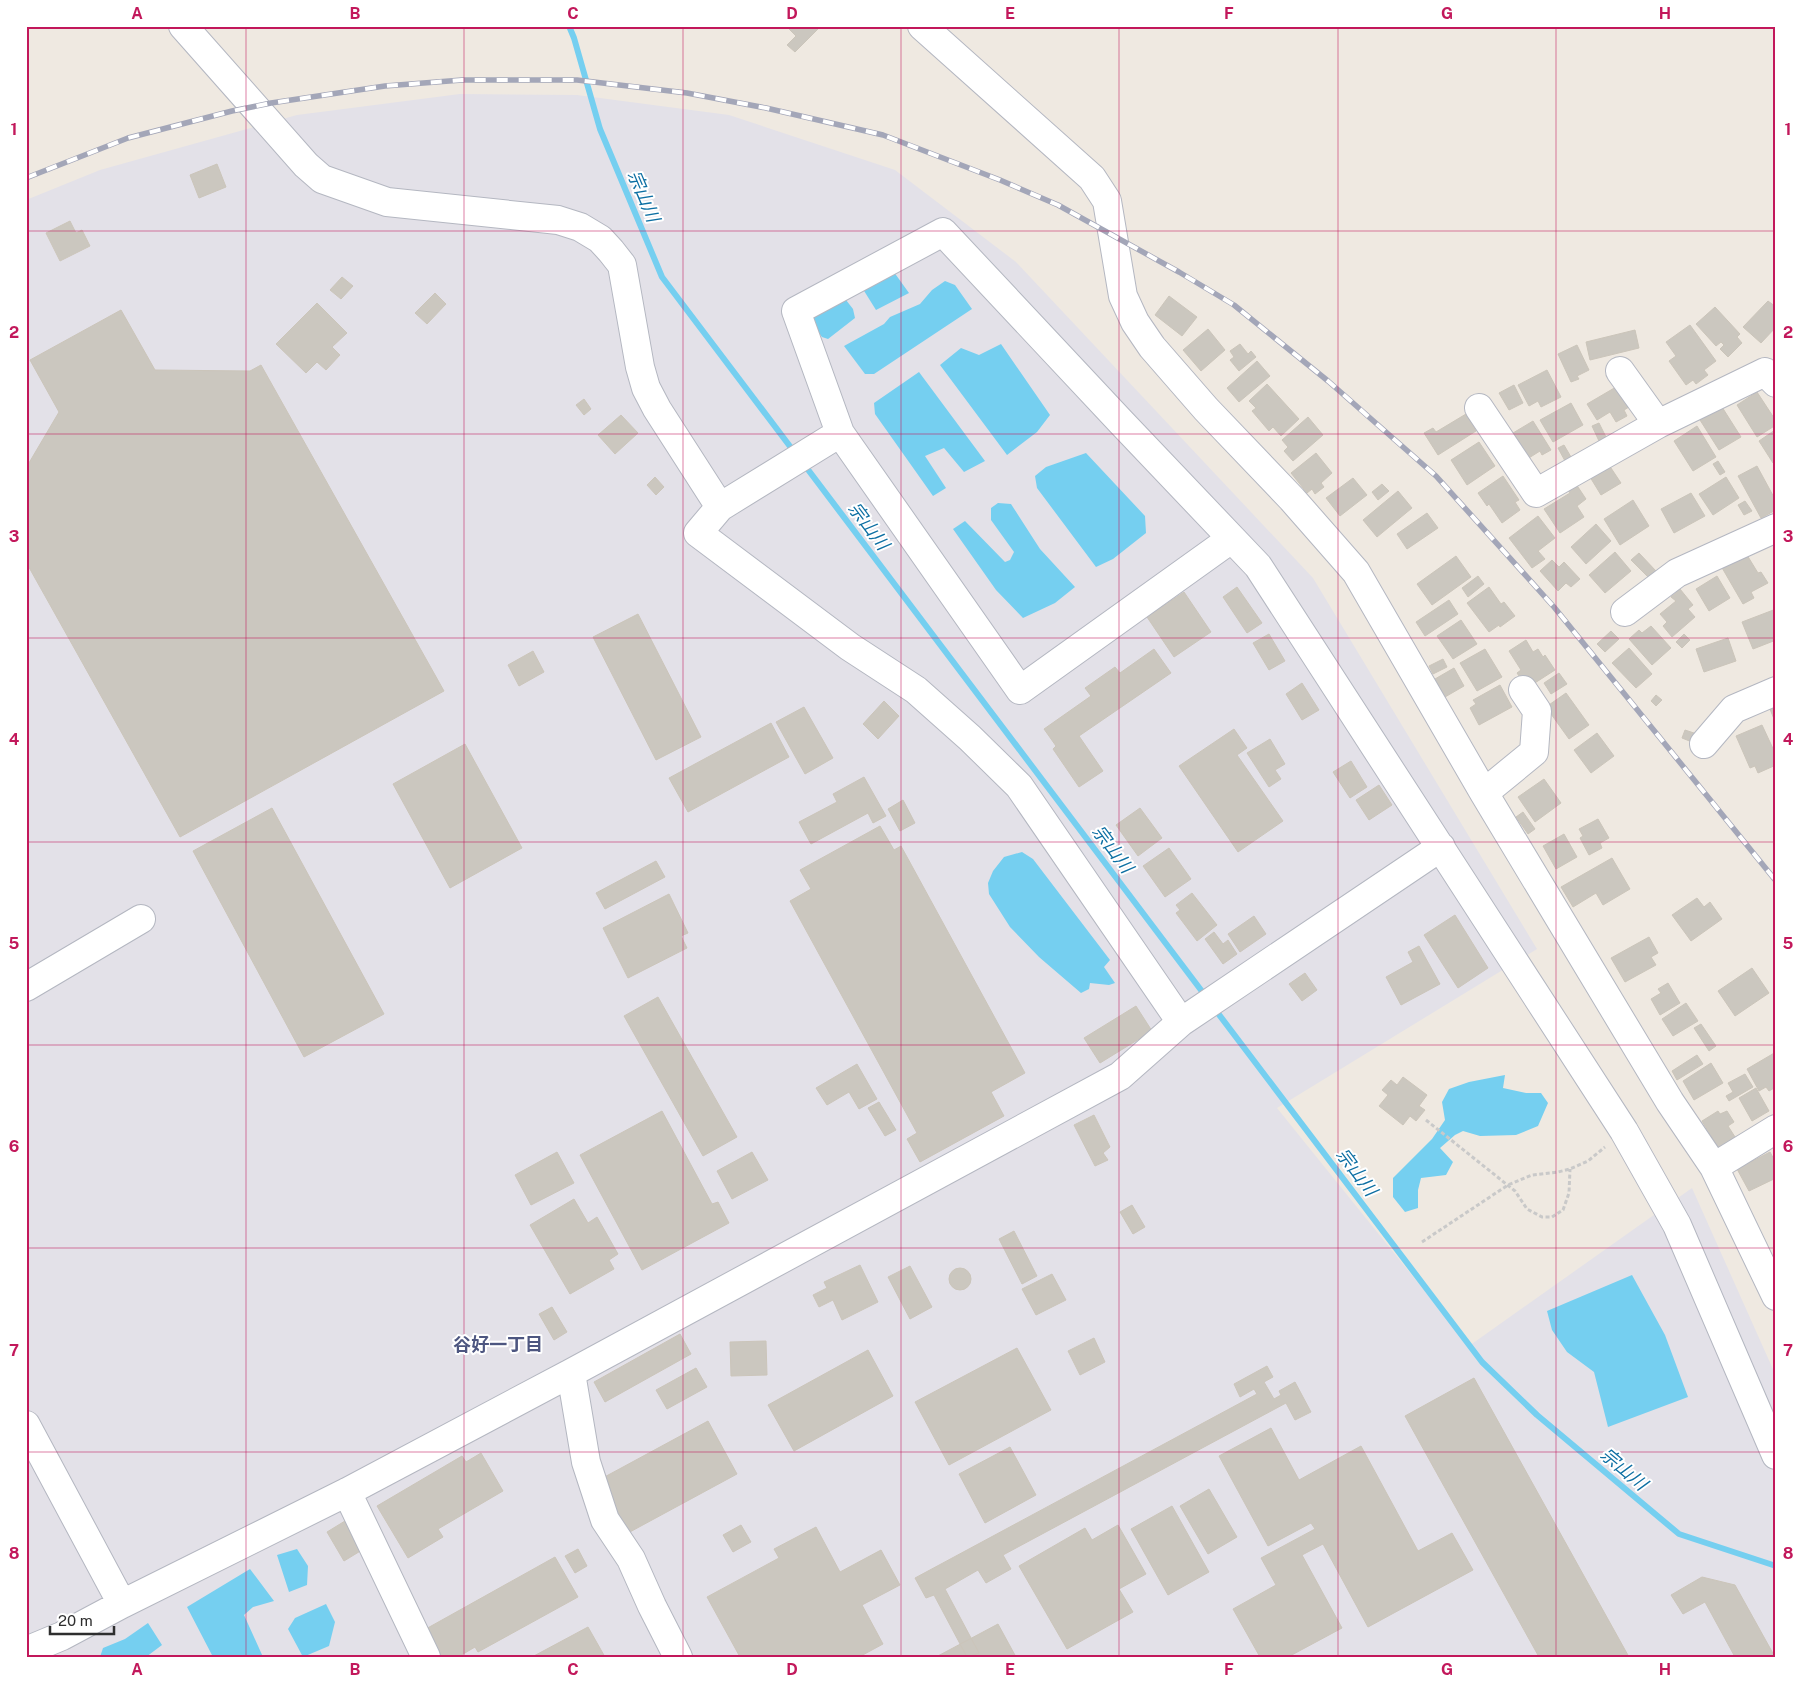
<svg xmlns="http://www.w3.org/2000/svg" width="1802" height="1683" font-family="'Public Sans','Noto Sans JP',sans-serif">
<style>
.industrial{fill:#e3e1e8}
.water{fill:#75cff0}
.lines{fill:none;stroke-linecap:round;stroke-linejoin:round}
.stream{stroke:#75cff0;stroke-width:6}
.building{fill:#cbc7bf;stroke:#cbc5ba}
.minor-casing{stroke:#b4b7c1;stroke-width:30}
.path{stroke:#c9c9c9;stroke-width:3;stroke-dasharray:4 2.5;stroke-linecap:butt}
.minor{stroke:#fff;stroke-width:28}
.rail-casing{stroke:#a3a6b8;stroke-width:5.5}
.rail{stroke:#fff;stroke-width:4;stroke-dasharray:11;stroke-linecap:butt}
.grid{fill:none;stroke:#c2185b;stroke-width:1;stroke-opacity:0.55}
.labels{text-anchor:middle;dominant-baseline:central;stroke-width:4;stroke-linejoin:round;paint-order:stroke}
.water-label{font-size:18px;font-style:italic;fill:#0d6fa3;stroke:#fff}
.neighbourhood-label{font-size:18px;font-weight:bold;fill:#4d5680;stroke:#fff}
.neatline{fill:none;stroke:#c2185b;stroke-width:2}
.grid-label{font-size:16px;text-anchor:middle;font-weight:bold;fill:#c2185b}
</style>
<rect width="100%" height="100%" fill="#efe9e1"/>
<!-- industrial -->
<path class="industrial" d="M460,94L577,95L729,115L895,170L1016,262L1313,578L1537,949L1277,1108L1469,1346L1692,1188L1776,1376V1657H26V200L100,170L297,115Z"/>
<!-- water -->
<path class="water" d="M891,268L909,293L876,310L861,286Z
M945,281L955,285L972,309L874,374H865L844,346L884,324L890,317L920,304L932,290Z
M839,291L853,309L855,318L828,339L822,337L806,317Z
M1001,344L1050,415L1037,432L1007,455L940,365L961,348L979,355Z
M919,372L985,461L964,472L944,448L925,456L946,488L933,496L875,414L874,403Z
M1086,453L1145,516L1146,533L1113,559L1096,567L1037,488L1035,476L1046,467Z
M998,503L1011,504L1040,549L1075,587L1055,603L1023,618L996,590L953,529L965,521L1005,562L1010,560L1014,552L991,520V508Z
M1022,852L1033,859L1110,960L1104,967L1115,983L1109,985L1090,983L1089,989L1081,993L1039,957L1010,927L989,894L988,883L993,871L1004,857Z
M1505,1075L1503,1088L1526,1093H1541L1548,1103L1538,1126L1516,1135L1480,1136L1463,1131L1455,1135L1440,1148L1453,1162L1446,1175L1421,1178L1418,1190V1208L1405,1212L1393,1197V1178L1432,1139L1445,1120L1442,1102L1449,1089L1469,1082Z
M1632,1275L1665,1335L1688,1397L1608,1427L1594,1372L1567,1352L1552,1330L1547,1311Z
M297,1549L308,1566L307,1585L289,1592L277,1555Z
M250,1569L274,1601L253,1607L244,1615L263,1657H213L187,1607Z
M326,1604L335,1622L329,1646L303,1657L288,1629L295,1618Z
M148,1623L162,1645L146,1657H100L103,1648L125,1639Z"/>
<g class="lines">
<!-- stream -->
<path class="stream" d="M569,26L574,38L600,129L662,277L795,453
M803,463L1207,998
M1214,1008L1482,1362L1537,1415L1679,1534L1776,1566"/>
</g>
<!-- building -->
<path class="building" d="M786,26H821L795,52L787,45L796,36Z
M217,164L226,187L199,198L190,175Z
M70,221L76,233L82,230L90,246L60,261L46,233Z
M342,277L353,286L341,299L330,290Z
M435,293L446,304L427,324L415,313Z
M1169,296L1197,317L1182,336L1155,315Z
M1768,301L1776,307V327L1761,343L1743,327Z
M317,303L347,333L332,347L340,355L326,370L317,362L306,373L276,344Z
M1715,307L1740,334L1737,337L1742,343L1728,357L1720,349L1724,345L1721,342L1716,346L1696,324Z
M121,310L155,370L250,371L261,365L444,691L180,837L26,562V468L59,412L30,360Z
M1690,325L1716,361L1704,370L1708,375L1696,384L1693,380L1686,385L1669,361L1676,356L1666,342Z
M1208,329L1225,350L1201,371L1183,350Z
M1635,330L1639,348L1590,360L1586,342Z
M1240,344L1248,354L1251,351L1256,357L1239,371L1230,360L1234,357L1230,351Z
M1577,345L1589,370L1577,376L1579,379L1571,382L1558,354Z
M1257,361L1270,376L1239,402L1227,388Z
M1547,370L1561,397L1541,407L1538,401L1529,406L1518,385Z
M1267,384L1299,419L1281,436L1273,427L1269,431L1252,411L1256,408L1249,401Z
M1514,385L1523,403L1509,410L1499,393Z
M1616,387L1629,407L1624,410L1627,416L1616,422L1610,412L1597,420L1587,404Z
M1757,392L1776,421V425L1757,437L1737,405Z
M584,399L591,409L584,415L576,405Z
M1571,403L1583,425L1553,442L1540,420Z
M1722,407L1741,437L1719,450L1700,420Z
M1466,414L1476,431L1438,455L1424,433L1433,428L1436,432Z
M621,415L638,433L615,454L598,435Z
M1308,417L1323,435L1293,461L1284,451L1288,447L1282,440Z
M1533,421L1551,450L1542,455L1540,451L1524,461L1508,436Z
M1599,423L1606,437L1599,441L1592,426Z
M1697,426L1716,457L1693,471L1674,441Z
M1775,430L1776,462L1773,463L1759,441Z
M1479,442L1495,466L1467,485L1451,460Z
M1564,445L1571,457L1565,461L1558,448Z
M1316,453L1332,473L1321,483L1324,487L1315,494L1312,489L1307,493L1291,473Z
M1718,461L1725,472L1720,475L1713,464Z
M1609,465L1621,483L1601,495L1590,477Z
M1757,466L1776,501V510L1761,518L1738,476Z
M1503,476L1519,500L1515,502L1520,510L1502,523L1489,504L1487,506L1478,493Z
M655,477L664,487L656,495L647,485Z
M1726,477L1739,498L1713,515L1699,494Z
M1353,478L1367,495L1340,516L1326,498Z
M1382,484L1389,491L1378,500L1372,492Z
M1576,484L1586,499L1577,506L1584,517L1560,533L1544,509L1570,493L1568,490Z
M1398,491L1412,508L1377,537L1363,520Z
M1691,493L1705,516L1674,533L1661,509Z
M1633,500L1649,526L1620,545L1604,519Z
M1745,501L1752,511L1744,515L1738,505Z
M1427,513L1438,528L1407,549L1397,534Z
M1538,516L1555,538L1538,551L1545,559L1532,568L1509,538Z
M1596,524L1611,541L1586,564L1571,547Z
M1615,552L1631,571L1605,593L1589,575Z
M1639,553L1656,571L1649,578L1631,560Z
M1747,555L1758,573L1761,572L1768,583L1751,592L1754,598L1743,604L1721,566L1738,556L1740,560Z
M1456,556L1471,577L1432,605L1417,584Z
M1552,560L1559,567L1564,562L1580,579L1571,587L1566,583L1558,591L1540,571Z
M1478,576L1484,584L1468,597L1462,588Z
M1717,576L1730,598L1709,611L1696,589Z
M1237,587L1262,623L1247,633L1223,597Z
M1489,587L1501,604L1504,602L1515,616L1500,627L1499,625L1489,632L1467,603Z
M1680,589L1693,605L1688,609L1695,617L1672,637L1663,626L1667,622L1660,614L1676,601L1671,597Z
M1184,592L1211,632L1174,657L1147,617Z
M1449,600L1458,614L1425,636L1416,622Z
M1776,609V640L1753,649L1742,622Z
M638,614L701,737L656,760L593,637Z
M1461,620L1477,644L1453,659L1437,636Z
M1651,626L1671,648L1652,665L1629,639L1639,630L1642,633Z
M1611,631L1619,639L1605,652L1597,644Z
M1269,634L1285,661L1269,670L1253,643Z
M1684,634L1690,640L1682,648L1676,642Z
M1728,638L1736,661L1704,672L1696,649Z
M1526,640L1533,652L1538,649L1543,657L1545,655L1555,670L1527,688L1517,673L1521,670L1509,651Z
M1629,648L1652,674L1636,688L1612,663Z
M1154,649L1171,673L1079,736L1103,771L1079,787L1053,749L1056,746L1044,729L1091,696L1085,688L1115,667L1120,673Z
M1485,649L1502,677L1477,691L1460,663Z
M533,651L544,672L519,686L508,665Z
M1443,659L1447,667L1433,674L1429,666Z
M1454,668L1464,686L1445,697L1435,679Z
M1559,673L1567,684L1551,694L1544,683Z
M1302,683L1319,710L1302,720L1286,694Z
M1500,685L1512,707L1479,725L1470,708L1476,704L1473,700Z
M1566,693L1589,725L1569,739L1546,707Z
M1656,695L1662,700L1656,706L1651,701Z
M884,701L899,716L878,739L863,724Z
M804,707L833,758L805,774L776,722Z
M1776,707V724L1770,709Z
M771,723L789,757L688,812L669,778Z
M1762,725L1776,755V765L1758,773L1755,766L1750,768L1736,736Z
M1234,729L1247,748L1237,755L1283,821L1238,852L1179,766Z
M1685,730L1700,735L1697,744L1682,738Z
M1597,733L1614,756L1591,773L1574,750Z
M1270,739L1285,764L1275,770L1281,779L1269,787L1247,753Z
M465,744L522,848L450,888L393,784Z
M1351,761L1367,787L1350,798L1333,772Z
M864,777L886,816L873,823L868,813L811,844L799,822L837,802L833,794Z
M1544,779L1561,803L1535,822L1518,797Z
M1379,785L1392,805L1369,820L1356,800Z
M903,800L915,823L900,831L888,809Z
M272,808L384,1014L304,1057L193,851Z
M1140,808L1162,838L1138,856L1116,825Z
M1523,812L1535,829L1528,834L1516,817Z
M1598,819L1609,838L1600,843L1602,848L1589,855L1580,838L1583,836L1579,829Z
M880,826L894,850L901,846L1025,1073L991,1092L1004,1116L920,1162L907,1139L917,1133L790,901L811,889L800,870Z
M1564,834L1577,857L1556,869L1543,846Z
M1169,848L1191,879L1165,897L1143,866Z
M1612,858L1630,889L1603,905L1596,893L1573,907L1561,887Z
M656,861L665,877L605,909L596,893Z
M1192,893L1217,925L1197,941L1176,913L1180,910L1176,905Z
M669,894L688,933L681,936L687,948L628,978L603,928Z
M1697,898L1704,907L1710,902L1722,919L1691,941L1672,915Z
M1455,915L1488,968L1458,988L1424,935Z
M1254,916L1266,934L1240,952L1228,934Z
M1214,932L1223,944L1228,940L1237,954L1223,964L1205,939Z
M1649,937L1658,953L1651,957L1656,965L1625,982L1611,958Z
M1419,946L1440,984L1401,1005L1386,977L1413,962L1408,952Z
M1752,968L1769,993L1735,1016L1718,991Z
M1305,973L1317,990L1302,1001L1289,984Z
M1668,983L1680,1003L1660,1015L1651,999L1661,993L1658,989Z
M658,997L737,1137L703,1156L624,1016Z
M1686,1003L1698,1021L1673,1036L1662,1019Z
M1136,1006L1152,1031L1100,1063L1084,1038Z
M1701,1024L1716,1046L1709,1051L1694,1028Z
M1776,1052V1087L1769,1091L1766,1087L1759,1091L1747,1069Z
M1697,1055L1703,1064L1677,1080L1672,1071Z
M1711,1063L1723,1083L1694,1100L1683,1081Z
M857,1064L877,1099L859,1109L849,1092L827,1105L816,1088Z
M1745,1074L1753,1087L1729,1101L1726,1096L1733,1092L1728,1083Z
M1403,1077L1427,1095L1419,1106L1425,1110L1416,1121L1410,1116L1403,1125L1379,1106L1388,1095L1382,1090L1391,1080L1397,1085Z
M1756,1088L1769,1111L1752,1121L1739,1098Z
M879,1102L896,1130L885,1136L868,1108Z
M662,1111L712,1204L718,1202L729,1223L642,1270L580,1155Z
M1718,1111L1720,1114L1727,1111L1734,1122L1728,1126L1737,1140L1720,1151L1702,1121Z
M1094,1115L1110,1147L1103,1153L1108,1160L1095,1166L1074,1125Z
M557,1152L574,1183L531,1205L515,1175Z
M752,1152L768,1180L732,1199L717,1171Z
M1770,1152L1776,1163V1178L1749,1191L1737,1169Z
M574,1199L588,1223L597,1217L618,1254L609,1260L614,1269L570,1294L530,1225Z
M1132,1205L1145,1227L1133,1234L1120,1212Z
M1014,1231L1037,1276L1022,1284L999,1239Z
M860,1265L878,1302L842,1320L833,1300L819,1307L813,1295L827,1288L824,1282Z
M910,1266L932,1307L910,1319L888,1277Z
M949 1279a11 11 0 1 1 22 0a11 11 0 1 1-22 0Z
M1052,1274L1066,1300L1036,1315L1022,1289Z
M552,1307L567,1332L554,1340L539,1314Z
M680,1334L691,1354L605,1402L594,1382Z
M1094,1338L1105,1362L1080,1375L1068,1351Z
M766,1341L767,1375L731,1376L730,1342Z
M1017,1348L1051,1410L949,1465L915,1402Z
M868,1350L893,1396L794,1451L768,1405Z
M1267,1366L1273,1377L1264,1382L1274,1399L1281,1395L1279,1391L1295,1382L1311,1412L1295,1420L1286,1403L1003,1555L1011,1569L986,1583L978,1570L945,1589L979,1653L967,1657L934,1595L926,1598L915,1578L1257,1394L1254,1389L1240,1397L1234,1384Z
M696,1368L707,1387L667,1409L656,1390Z
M1474,1378L1629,1657H1539L1405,1416Z
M708,1421L737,1474L628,1533L599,1480Z
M1271,1428L1299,1480L1361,1446L1418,1551L1452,1533L1473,1570L1368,1627L1323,1544L1302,1555L1342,1628L1288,1657H1260L1233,1609L1276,1585L1261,1558L1315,1529L1311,1523L1268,1546L1219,1456Z
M1010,1447L1036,1495L985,1523L959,1474Z
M481,1453L503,1491L438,1529L443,1537L408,1558L377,1506L462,1456L466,1462Z
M1209,1489L1237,1537L1208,1554L1180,1506Z
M1172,1506L1209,1572L1168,1595L1131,1529Z
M345,1521L362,1550L344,1561L327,1532Z
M741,1525L751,1542L733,1552L723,1535Z
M1118,1525L1146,1574L1119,1589L1133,1612L1067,1649L1019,1566L1085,1528L1092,1540Z
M816,1527L840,1572L881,1550L900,1585L862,1605L883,1644L859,1657H740L707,1597L779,1558L774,1549Z
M578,1549L587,1566L575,1573L565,1556Z
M555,1557L578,1597L478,1652L475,1647L458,1657H438L424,1630Z
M1702,1577L1735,1585L1775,1657H1735L1705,1602L1683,1614L1671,1595Z
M998,1624L1016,1657H936Z
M588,1627L605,1657H532Z"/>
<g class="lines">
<defs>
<path id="minor" d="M183,26L306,165L322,179L387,202L558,220L580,227L600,239L611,251L622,265L640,367L646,388L657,409L720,507L698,533L850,647L916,690L970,738L1019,786L1181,1022
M922,26L1092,178L1107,201L1123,296L1135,322L1152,347L1206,409L1292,499L1356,572L1484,793L1670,1102L1714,1167L1776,1296
M1620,371L1658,424
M1479,408L1536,493L1658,424L1765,372L1776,383
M720,507L840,433
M1231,539L1020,690L840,433L796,311L943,232L1121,422L1258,566L1624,1131L1677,1225L1776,1455
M1625,612L1677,573L1776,528
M1704,744L1734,709L1776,691
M1484,793L1534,752L1537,711L1523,690
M26,987L141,919
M1714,1167L1776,1129
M571,1373L586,1462L605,1520L631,1559L652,1606L678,1657
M26,1425L122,1604
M347,1492L426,1657
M26,1651L62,1636L122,1604L347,1492L571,1373L1120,1076L1181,1022L1441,847"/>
</defs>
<!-- minor casing -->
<use href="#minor" class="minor-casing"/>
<!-- path -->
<path class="path" d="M1426,1120L1515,1191L1527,1209L1542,1217H1552L1563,1210L1569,1193L1570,1169
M1422,1242L1508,1185L1532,1175L1558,1172L1570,1169L1588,1161L1605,1147"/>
<!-- minor -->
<use href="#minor" class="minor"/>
<defs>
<path id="rail" d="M26,178L128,138L232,111L271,103L385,86L462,80H577L687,93L766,108L883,135L1000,180L1058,205L1179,272L1234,305L1328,381L1436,476L1554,607L1776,881"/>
</defs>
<!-- rail casing -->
<use href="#rail" class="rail-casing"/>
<!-- rail -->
<use href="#rail" class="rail"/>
</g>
<!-- grid -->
<path class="grid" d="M246,26V1657M464,26V1657M683,26V1657M901,26V1657M1119,26V1657M1338,26V1657M1556,26V1657M26,231H1776M26,434H1776M26,638H1776M26,842H1776M26,1045H1776M26,1248H1776M26,1452H1776"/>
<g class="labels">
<!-- water labels -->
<g class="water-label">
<text transform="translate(644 196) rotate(67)">宗山川</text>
<text transform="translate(869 526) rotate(53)">宗山川</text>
<text transform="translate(1113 849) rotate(53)">宗山川</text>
<text transform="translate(1357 1172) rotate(53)">宗山川</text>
<text transform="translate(1624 1469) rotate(40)">宗山川</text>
</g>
<!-- neighbourhood labels -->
<g class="neighbourhood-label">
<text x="498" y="1344">谷好一丁目</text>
</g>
</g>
<!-- border -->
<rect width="1802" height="1683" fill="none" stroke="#ffffff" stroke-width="55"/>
<!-- scale -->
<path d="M50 1626v8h64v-8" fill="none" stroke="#2e2e2e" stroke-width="2.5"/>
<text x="58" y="1626" font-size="15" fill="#2e2e2e" stroke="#ffffff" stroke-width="4" paint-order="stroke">20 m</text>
<rect x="28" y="28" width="1746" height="1628" class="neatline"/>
<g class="grid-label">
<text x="137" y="19">A</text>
<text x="355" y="19">B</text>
<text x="573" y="19">C</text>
<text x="792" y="19">D</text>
<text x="1010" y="19">E</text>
<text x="1229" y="19">F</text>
<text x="1447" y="19">G</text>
<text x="1665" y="19">H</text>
<text x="14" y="135">1</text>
<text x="1788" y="135">1</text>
<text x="14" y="338">2</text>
<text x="1788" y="338">2</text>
<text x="14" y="542">3</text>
<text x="1788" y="542">3</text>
<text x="14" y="745">4</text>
<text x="1788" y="745">4</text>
<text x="14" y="949">5</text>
<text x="1788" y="949">5</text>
<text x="14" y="1152">6</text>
<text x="1788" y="1152">6</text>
<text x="14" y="1356">7</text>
<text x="1788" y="1356">7</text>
<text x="14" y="1559">8</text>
<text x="1788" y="1559">8</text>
<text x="137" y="1675">A</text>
<text x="355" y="1675">B</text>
<text x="573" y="1675">C</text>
<text x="792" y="1675">D</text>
<text x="1010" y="1675">E</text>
<text x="1229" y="1675">F</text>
<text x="1447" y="1675">G</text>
<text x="1665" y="1675">H</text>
</g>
</svg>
